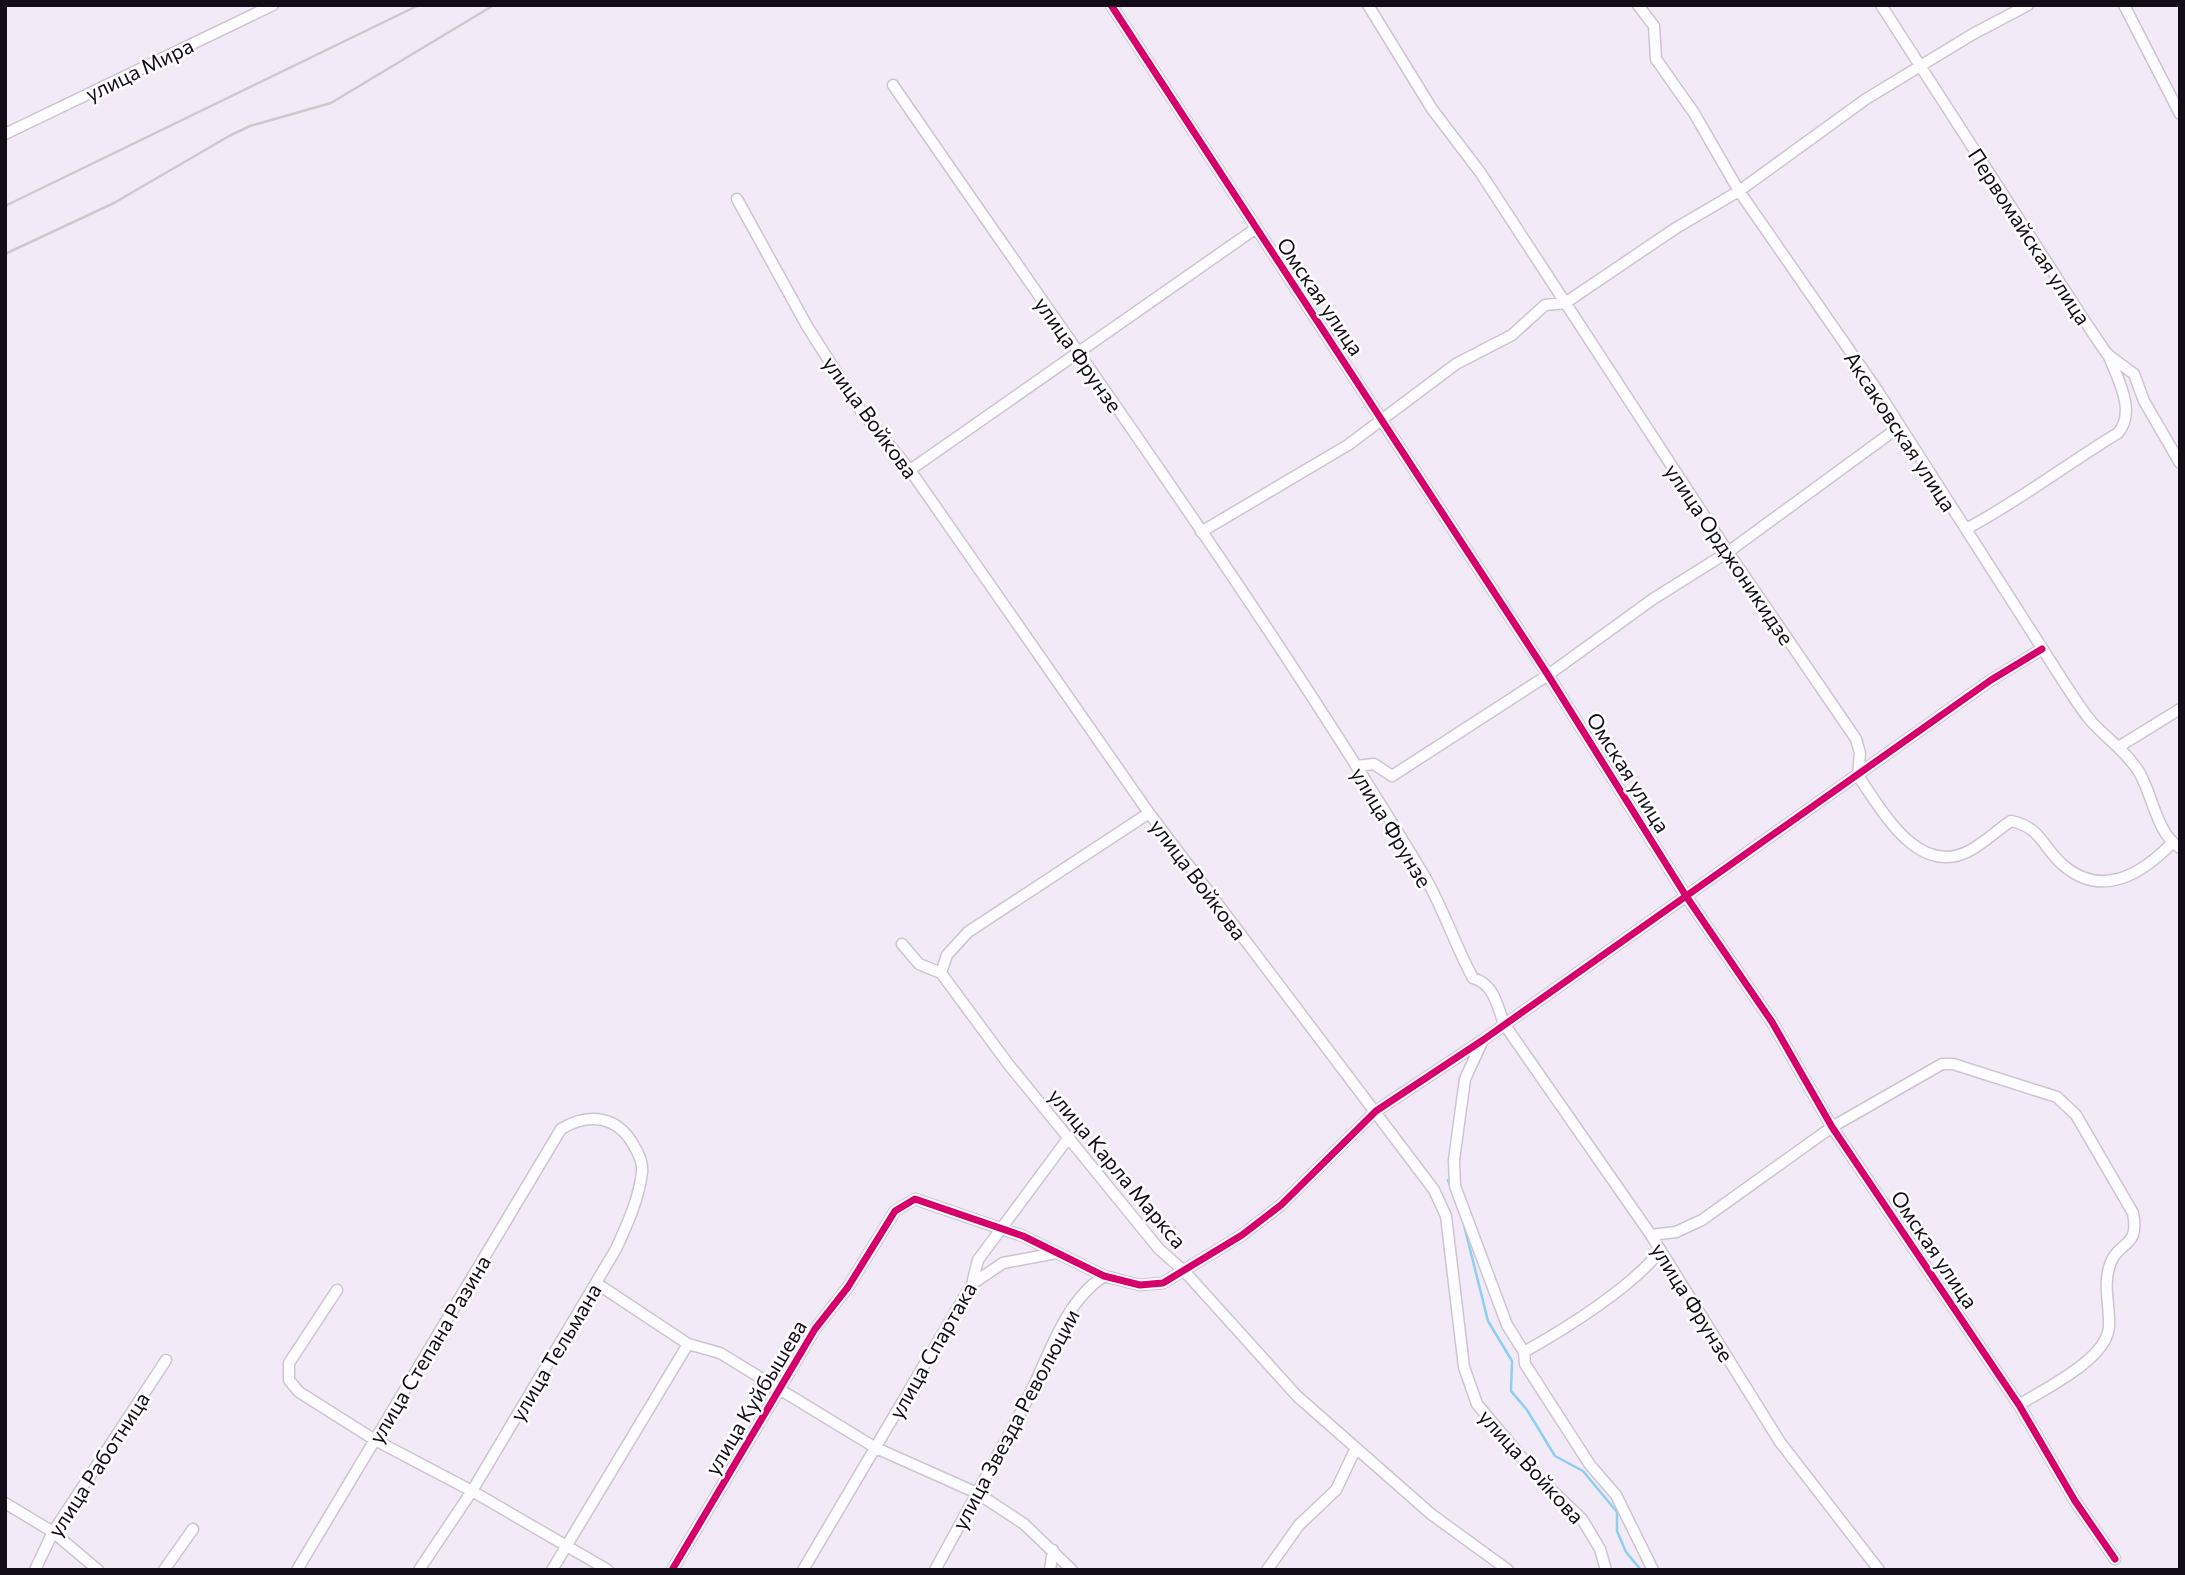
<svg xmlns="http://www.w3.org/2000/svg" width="2185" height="1575" font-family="Commissioner,sans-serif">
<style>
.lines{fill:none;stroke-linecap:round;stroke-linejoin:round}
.stream{stroke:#8ccff2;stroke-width:2.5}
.minor-casing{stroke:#cdc6d1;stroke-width:13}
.minor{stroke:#fdfcfe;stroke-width:10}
.rail{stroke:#cdcace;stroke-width:2.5}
.cycleway-casing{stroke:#fff;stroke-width:11}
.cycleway{stroke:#d6006c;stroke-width:7}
.labels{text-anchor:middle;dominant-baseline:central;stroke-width:5;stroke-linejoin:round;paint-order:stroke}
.street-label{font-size:21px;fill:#130d17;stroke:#fff}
</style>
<rect width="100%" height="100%" fill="#f2eaf7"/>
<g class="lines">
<!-- stream -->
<path class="stream" d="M1448,1180L1451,1188
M1463,1221L1488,1321L1512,1361L1511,1391L1527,1410L1555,1456L1583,1471L1617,1512V1531L1626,1552L1641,1570"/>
<defs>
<path id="minor" d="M1111,5L1548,675L1686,896L1772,1022L1832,1127L2019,1405L2075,1501L2115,1559
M1368,5L1432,109L1480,172L1728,552L1856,739L1860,753L1858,776C1881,808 1916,876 1967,852C1982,845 1997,830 2011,821C2041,827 2043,848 2063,865C2102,899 2142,874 2172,843
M1638,5L1654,26L1656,59L1694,113L1739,191L1877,390L2065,684C2073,696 2081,709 2090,720C2106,738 2126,751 2139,772C2153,795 2156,833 2180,848
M1881,5L2082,317L2107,354L2134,374L2144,401L2180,463
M2124,5L2180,114
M893,85C1072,346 1259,602 1422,872C1443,906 1454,944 1473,978C1494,984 1497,1005 1504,1024L1651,1235L1780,1442L1879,1570
M5,134L273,5
M737,199L807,326L861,411L910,470L1149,813L1434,1190L1446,1216L1464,1367L1477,1404L1538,1477L1582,1519L1600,1549L1606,1570
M910,470L1255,229
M1966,529C2019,501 2067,464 2118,433C2137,411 2117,378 2108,354
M1201,532L1348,445L1456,364L1512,335L1545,305L1565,303L1676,228L1739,191L1866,99L1973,34L2028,5
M2120,746L2180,709
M1356,766L1374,764L1392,776L1548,675L1653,599L1728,552L1899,427
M902,944L919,964L941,973L1009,1065L1159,1249L1185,1272L1297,1396L1431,1514L1508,1570
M941,973L947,955L968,932L1149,813
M1483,1040L1465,1079L1454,1160L1455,1186L1507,1325L1524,1352L1525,1364L1590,1465L1616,1495L1653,1570
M1651,1235L1676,1232L1702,1220L1832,1127L1942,1064H1953L2057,1097L2076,1115L2133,1213C2140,1248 2119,1241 2111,1262C2102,1284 2110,1304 2109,1326C2108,1359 2044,1389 2019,1405
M596,1283L688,1344L720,1353L876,1448L977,1493L1024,1524L1072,1570
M972,1284L1003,1263L1056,1253
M337,1290L289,1363V1380L299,1392L375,1440L472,1491L608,1570
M1524,1352C1565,1329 1631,1288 1660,1251
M5,1503L53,1532L98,1570
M35,1570L53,1532L166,1360
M164,1570L193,1529
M297,1570L561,1129C589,1112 618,1116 634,1146C639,1154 643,1163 642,1172C639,1199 627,1225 616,1249L472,1491L419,1570
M552,1570L688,1344
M672,1570L815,1329L848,1287L895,1211L915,1199L1023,1236L1104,1276L1140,1285L1163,1283L1242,1235L1281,1205L1376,1111L1483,1040L1991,680L2042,649
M803,1570L972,1284L978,1260L1069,1137
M935,1570C965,1515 995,1461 1024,1406C1047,1363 1062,1303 1104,1276
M1050,1570L1053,1550
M1267,1570L1299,1525L1336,1490L1355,1450"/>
</defs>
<!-- minor casing -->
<use href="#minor" class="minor-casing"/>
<!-- minor -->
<use href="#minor" class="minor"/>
<!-- rail -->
<path class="rail" d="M5,206L419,5
M5,254L114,203L229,136L250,126L331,103L494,5"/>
<defs>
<path id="cycleway" d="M1111,5L1548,675L1686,896L1772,1022L1832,1127L2019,1405L2075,1501L2115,1559
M672,1570L815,1329L848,1287L895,1211L915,1199L1023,1236L1104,1276L1140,1285L1163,1283L1242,1235L1281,1205L1376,1111L1483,1040L1991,680L2042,649"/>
</defs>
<!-- cycleway casing -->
<use href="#cycleway" class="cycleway-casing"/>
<!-- cycleway -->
<use href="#cycleway" class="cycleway"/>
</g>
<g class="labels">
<!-- street labels -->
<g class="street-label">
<text transform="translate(139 69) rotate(-26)">улица Мира</text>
<text transform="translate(2030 236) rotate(57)">Первомайская улица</text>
<text transform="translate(1321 296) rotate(56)">Омская улица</text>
<text transform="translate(1079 354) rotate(55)">улица Фрунзе</text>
<text transform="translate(871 417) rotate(54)">улица Войкова</text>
<text transform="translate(1901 431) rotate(57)">Аксаковская улица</text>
<text transform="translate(1730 554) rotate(56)">улица Орджоникидзе</text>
<text transform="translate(1629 772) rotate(58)">Омская улица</text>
<text transform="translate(1392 827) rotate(59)">улица Фрунзе</text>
<text transform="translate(1199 879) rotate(53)">улица Войкова</text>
<text transform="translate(1118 1168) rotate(50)">улица Карла Маркса</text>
<text transform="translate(1935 1249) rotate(56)">Омская улица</text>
<text transform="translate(1693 1302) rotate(58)">улица Фрунзе</text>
<text transform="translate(429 1349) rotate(-59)">улица Степана Разина</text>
<text transform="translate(932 1350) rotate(-60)">улица Спартака</text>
<text transform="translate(555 1352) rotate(-59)">улица Тельмана</text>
<text transform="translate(755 1397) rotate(-59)">улица Куйбышева</text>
<text transform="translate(1015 1419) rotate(-62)">улица Звезда Революции</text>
<text transform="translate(98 1464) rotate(-57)">улица Работница</text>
<text transform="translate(1532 1466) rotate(48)">улица Войкова</text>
</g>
</g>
<!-- border -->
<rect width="2185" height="1575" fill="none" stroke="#130d17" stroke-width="14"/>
</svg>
